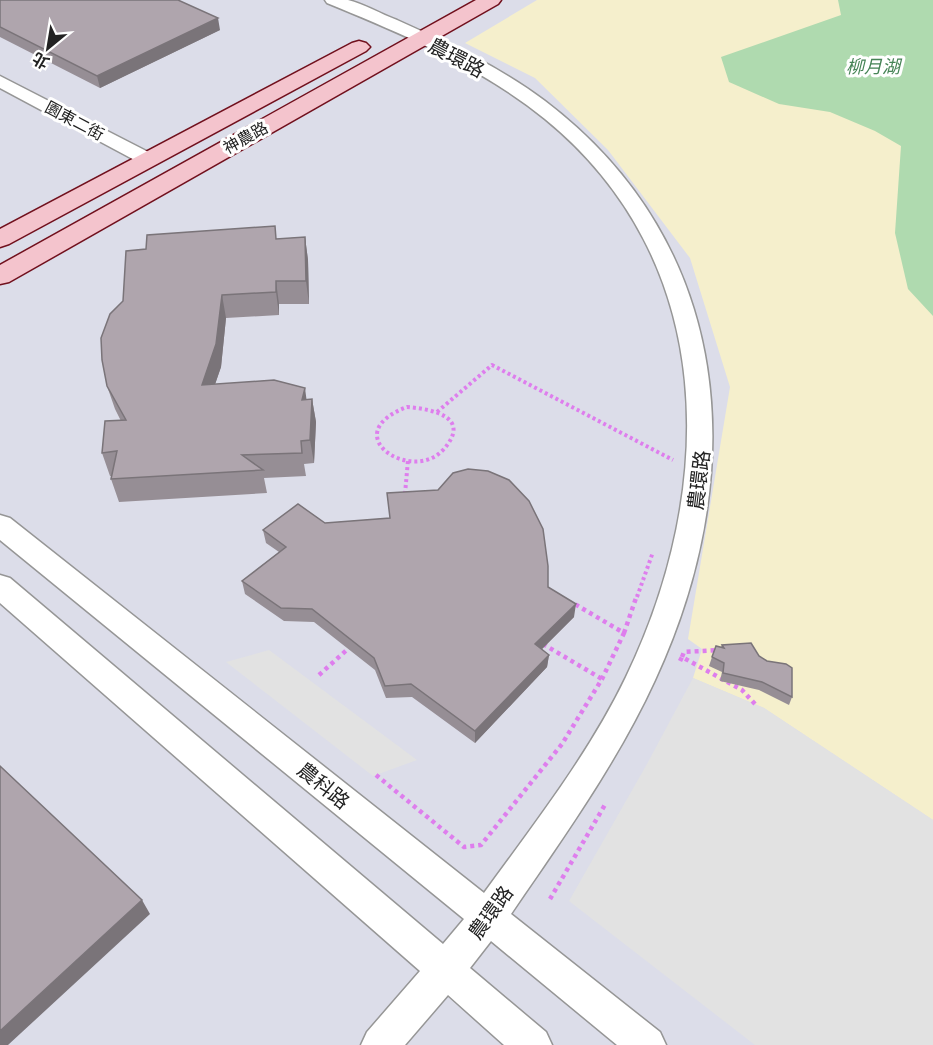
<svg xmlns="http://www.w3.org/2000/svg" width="933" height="1045" font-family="'Exo 2','Noto Sans TC',sans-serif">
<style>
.industrial{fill:#dcdde9}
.park{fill:#f5efcc}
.parking{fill:#e2e2e2}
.water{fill:#afdaaf}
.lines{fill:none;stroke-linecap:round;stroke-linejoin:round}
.street-casing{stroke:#969696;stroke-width:3}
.secondary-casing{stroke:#71101d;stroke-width:3}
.path-far1{stroke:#de7eed;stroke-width:4;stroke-dasharray:3 3;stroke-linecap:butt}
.path{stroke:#de7eed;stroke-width:4.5;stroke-dasharray:4 4;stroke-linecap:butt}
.street{fill:#fff;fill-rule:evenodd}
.secondary{fill:#f4c4cd;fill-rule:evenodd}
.wall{fill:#968e95}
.shaded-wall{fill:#7a7479}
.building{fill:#afa5ad;stroke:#7a7479;stroke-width:1.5}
.labels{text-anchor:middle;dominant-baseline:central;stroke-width:6;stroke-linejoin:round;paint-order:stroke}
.far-street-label{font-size:16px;fill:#222;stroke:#fff}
.far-water-label{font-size:18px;font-style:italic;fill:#458355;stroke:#fff}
.street-label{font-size:20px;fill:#222;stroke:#fff}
</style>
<rect width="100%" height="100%" fill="#f1e9ee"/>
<!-- industrial -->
<path class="industrial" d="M0,0H933V1045H0Z"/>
<!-- park -->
<path class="park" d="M537,0H933V820L764,708L693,678L702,649L688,639L730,387L690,258L608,150L535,78L465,43Z"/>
<!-- parking -->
<path class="parking" d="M269,650L417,760L373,776L226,662Z
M693,678L764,708L933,820V1045H755L569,901L647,764Z"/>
<!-- water -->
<path class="water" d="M838,0H933V316L908,289L895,233L901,146L875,131L830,112L779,104L729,82L721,57L841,15Z"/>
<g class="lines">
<defs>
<path id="street" d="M325,0C332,0 341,0 348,0C364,4 381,14 397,20C448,43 500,67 545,101C736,246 750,475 655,680C617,763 562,839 511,914L660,1032L666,1045H617L491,941L470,968L546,1032L552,1045H504L448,995L405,1045H361L367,1032L420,971L0,603V575L10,578L443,944L464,919L0,540V515L10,518L484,893C534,824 589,754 626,677C717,488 719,261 545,119C481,67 403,34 327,3Z
M0,76L156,156L159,160L156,164H142L0,88Z"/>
<path id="secondary" d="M476,0H501L498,4L9,282L0,284V265Z
M359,41L366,43L370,47L366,51L9,244L0,247V229L352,43Z"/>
</defs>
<!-- street casing -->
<use href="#street" class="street-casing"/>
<!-- secondary casing -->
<use href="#secondary" class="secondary-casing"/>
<!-- path-far1 -->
<path class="path-far1" d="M407,407C432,409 473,417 443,450C411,484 335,434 407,407Z
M437,412L492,365L673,460
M405,494L408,460
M637,597L653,552"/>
<!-- path -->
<path class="path" d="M624,633L637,595
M543,644L602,679
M682,657L684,652L718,650
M680,661L682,657L742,690L755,704
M319,675L350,647
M376,775L464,847L481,845L562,744L602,679L624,633L573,603
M550,899L606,803"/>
<!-- street -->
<use href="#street" class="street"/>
<!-- secondary -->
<use href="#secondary" class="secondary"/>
</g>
<!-- wall -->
<path class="wall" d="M0,0L220,30L100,88L0,37Z
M305,237L308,260L309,304H279V315L226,318L221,367L215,384L307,400L312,399L316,422L314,463L304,464L306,476L264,478L267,493L119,502L111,479L112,476H110L102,453L121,421L115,409L107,386L276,239Z
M387,493L548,587L574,617L542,649L549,655L547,667L475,743L412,697L386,698L375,670L314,622L284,621L245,594L242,581L279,552L266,543L263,530L325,523L390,518Z
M722,645L759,656L792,697L789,705L759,690L720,681L722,672L709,666L712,657L721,647Z"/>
<!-- shaded-wall -->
<path class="shaded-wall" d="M218,18L220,30L100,88L97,76Z
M305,237L308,260L309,304L306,281Z
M276,281L279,304V315L276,292Z
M222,295L226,318L221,367L207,408L202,385Z
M305,388L308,411L302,400Z
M312,399L316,422L314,463L310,440Z
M576,604L574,617L534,657L535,644Z
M549,655L547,667L475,743V731Z
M142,900L150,914L8,1045H0V1031Z"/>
<!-- building -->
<path class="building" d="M0,0H178L218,18L97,76L0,27Z
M275,226L276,239L305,237L306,281H276V292L222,295L216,344L202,385L274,380L305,388L302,400L312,399L310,440L301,441L302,453L242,455L263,470L111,479L117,451L102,453L105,421L126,420L107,386L102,360L101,338L110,314L123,301L126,251L146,249L147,235Z
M468,469L488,471L509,480L529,501L543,529L548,566V587L576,604L535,644L549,655L475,731L411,684L385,686L374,658L312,609L281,608L242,581L286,547L263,530L298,504L325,523L390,518L387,493L438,490L453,473Z
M751,643L759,656L767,661L786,664L792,668V697L762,682L723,673L724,663L712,657L716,646L724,648L722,645Z
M0,766L142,900L0,1031Z"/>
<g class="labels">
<!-- far-street labels -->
<g class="far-street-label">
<text transform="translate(75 120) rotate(28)">園東二街</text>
<text transform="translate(245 137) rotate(-29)">神農路</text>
</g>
<!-- far-water labels -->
<g class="far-water-label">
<text x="873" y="66">柳月湖</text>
</g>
<!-- street labels -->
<g class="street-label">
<text transform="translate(457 57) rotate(28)">農環路</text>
<text transform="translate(698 480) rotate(-83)">農環路</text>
<text transform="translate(324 785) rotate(39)">農科路</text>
<text transform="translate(490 912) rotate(-54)">農環路</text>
</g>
</g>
<!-- north arrow -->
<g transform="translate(48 48) rotate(210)" stroke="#ffffff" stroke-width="4.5" paint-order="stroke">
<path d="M0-4.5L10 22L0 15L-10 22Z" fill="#222222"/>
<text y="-9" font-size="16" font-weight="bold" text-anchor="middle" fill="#222222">北</text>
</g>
</svg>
